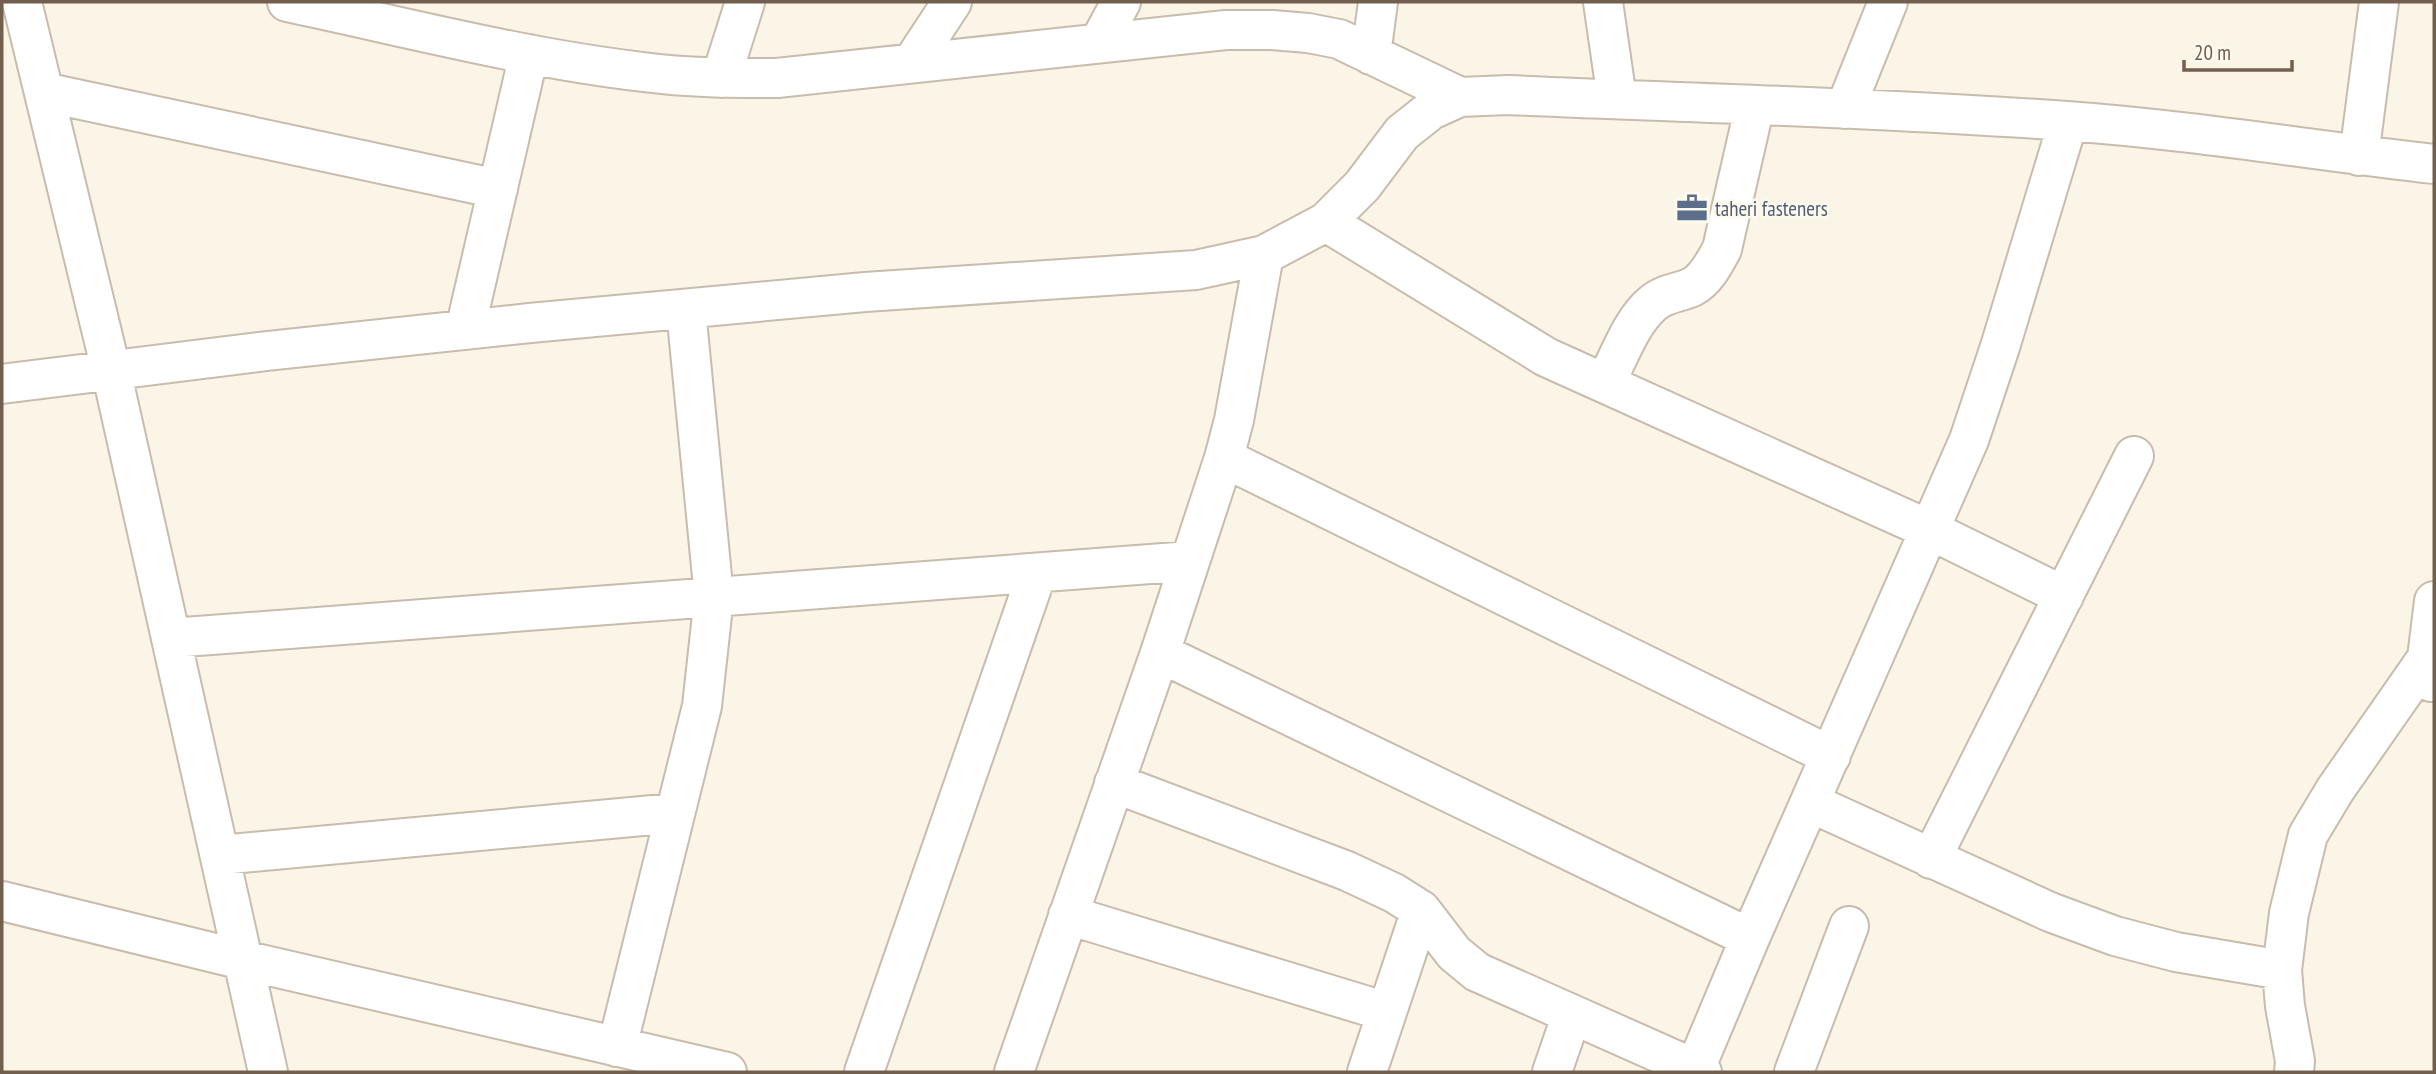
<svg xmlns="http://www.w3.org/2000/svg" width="2436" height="1074" font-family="'PT Sans Narrow',sans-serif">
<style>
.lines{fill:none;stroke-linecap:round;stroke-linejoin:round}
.street-casing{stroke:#c8bcac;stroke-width:42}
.street{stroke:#fff;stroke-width:38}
.labels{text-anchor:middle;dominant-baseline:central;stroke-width:5;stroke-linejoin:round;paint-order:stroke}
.service-label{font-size:21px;fill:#4e5e75;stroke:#fdf9ed;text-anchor:start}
</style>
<rect width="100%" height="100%" fill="#faf5e7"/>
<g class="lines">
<defs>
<path id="street" d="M22,2L111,370L268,1072
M287,2C405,27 523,58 643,72C687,78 732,78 777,78L1226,30H1272L1308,33L1339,39L1460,97
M1603,2L1617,99
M1099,43L1121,2
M1371,55L1378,2
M912,63L952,2
M721,78L745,2
M44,92L498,189
M1845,109L1888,2
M2359,156L2379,2
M1326,222L1546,357L1930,530L2064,596
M465,330L529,54
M1605,383C1619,358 1630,323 1652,304C1664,293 1679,293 1692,287C1706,280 1715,262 1722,249L1755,105
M2,384L267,351L530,323L865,292L1196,270L1264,255L1326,222L1362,186L1402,133L1431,110L1460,97L1508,95C1694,103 1881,108 2067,121C2190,130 2312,150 2434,164
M1224,458L1831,756
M171,638L1190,561
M1160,653L1750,938
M2431,682L2427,658L2434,601
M1114,783L1347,871L1394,893L1421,910L1454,953L1477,972L1702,1072
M1811,803L2050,912L2115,936L2176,952L2282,970
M220,855L675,813
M1931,859L2134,456
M2,901L243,960L727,1072
M1068,915L1387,1012
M617,1047L702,706L714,597L686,310
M1695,1069L1750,938L1969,440L2000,347L2068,122
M864,1072L1037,573
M1014,1072L1160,653L1224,458L1234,420L1264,255
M1367,1072L1421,910
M1552,1072L1572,1014
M1794,1072L1849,926
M2294,1072L2295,1061L2285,1006L2282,970L2289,913L2308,835L2335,790L2427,658"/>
</defs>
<!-- street casing -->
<use href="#street" class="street-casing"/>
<!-- street -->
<use href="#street" class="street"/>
</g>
<!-- icons -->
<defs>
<symbol id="office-bare" viewBox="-9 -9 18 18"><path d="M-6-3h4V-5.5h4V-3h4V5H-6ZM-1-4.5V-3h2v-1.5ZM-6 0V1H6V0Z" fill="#5c6f8a" stroke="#fdf9ed" stroke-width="2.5" paint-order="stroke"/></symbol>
</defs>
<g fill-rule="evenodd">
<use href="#office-bare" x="1670" y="186" width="44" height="44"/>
</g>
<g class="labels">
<!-- service labels -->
<g class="service-label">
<text x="1715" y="208">taheri fasteners</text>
</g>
</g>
<!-- border -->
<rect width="2436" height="1074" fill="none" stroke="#725f4e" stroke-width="7"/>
<!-- scale -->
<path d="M2184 60v10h108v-10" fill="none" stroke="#725f4e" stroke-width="3.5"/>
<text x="2194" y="60" font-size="21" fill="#725f4e" stroke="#fdf9ed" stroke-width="5" paint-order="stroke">20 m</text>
</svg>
